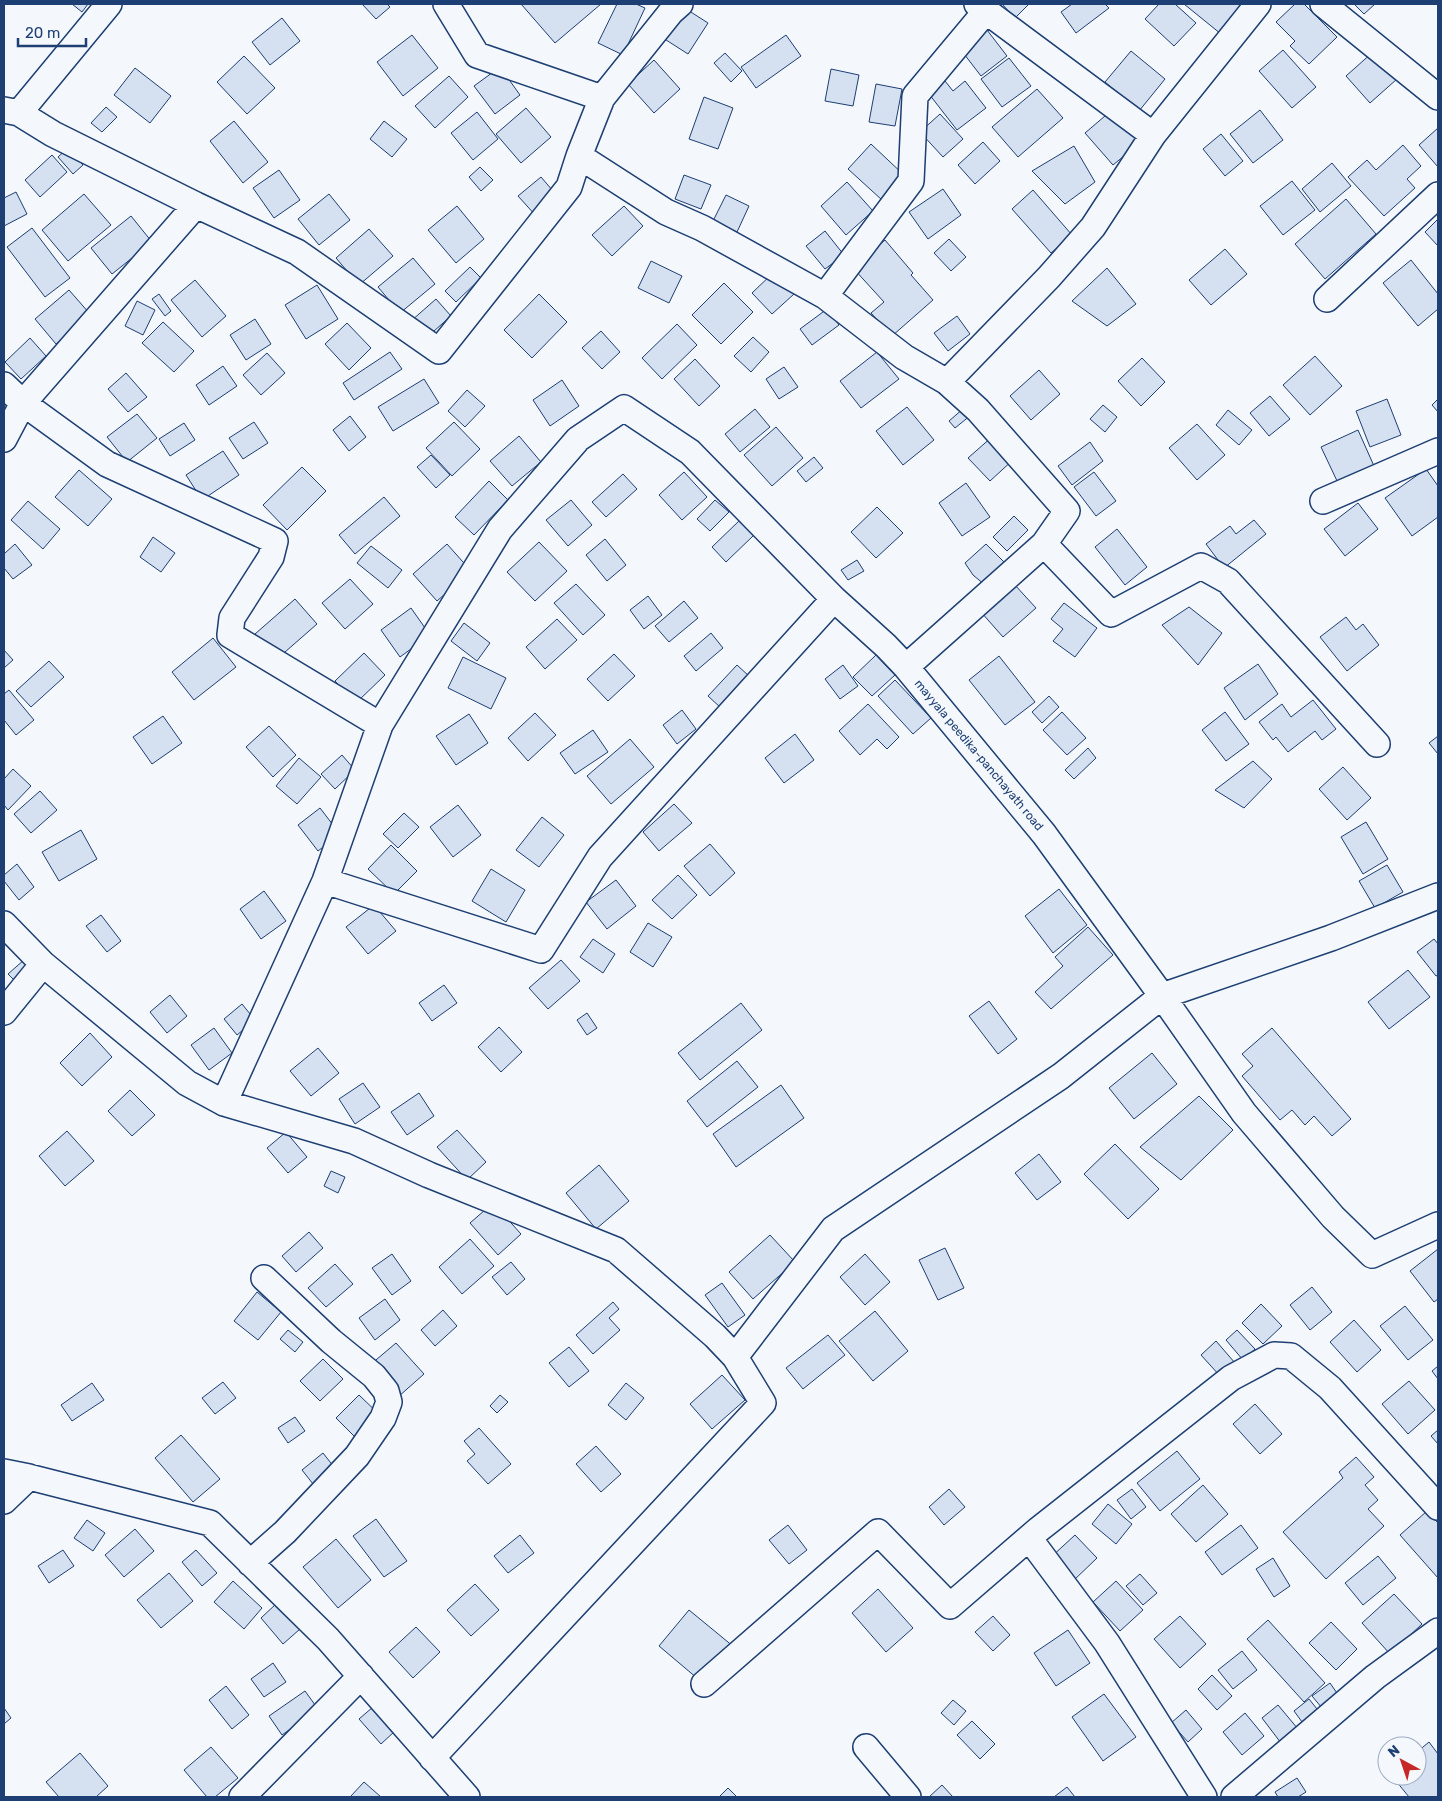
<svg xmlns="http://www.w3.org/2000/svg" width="1442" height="1801" font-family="Rubik,sans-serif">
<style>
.building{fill:#d5e0f0;stroke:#1d3f73}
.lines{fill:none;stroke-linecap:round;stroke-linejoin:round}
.minor-casing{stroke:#1d3f73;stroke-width:28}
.minor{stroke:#f4f7fb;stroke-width:25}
.labels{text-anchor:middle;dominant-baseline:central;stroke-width:4;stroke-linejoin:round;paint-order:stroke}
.street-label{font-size:12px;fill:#1d3f73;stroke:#f4f7fb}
</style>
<rect width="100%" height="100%" fill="#f4f7fb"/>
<!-- building -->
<path class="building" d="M72,4H88L82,12Z
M362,4H387L390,7L376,19Z
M521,4H601L555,43Z
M617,4H636L645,8L623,55L598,43Z
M1002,4H1029L1015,18Z
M1072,4H1105L1109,8L1076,33L1061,12Z
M1159,4H1175L1196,23L1174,46L1145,19Z
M1184,4H1246L1221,34Z
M1295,4H1304L1337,37L1309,64L1290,46L1295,41L1276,22Z
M1354,4H1375L1364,14Z
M683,7L708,23L688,54L663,38Z
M282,18L300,41L270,65L252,42Z
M987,30L1007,56L981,76L961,50Z
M412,35L438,68L403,96L377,62Z
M786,35L801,56L756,88L741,67Z
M1283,50L1316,87L1292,108L1259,71Z
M1131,51L1165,79L1139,111L1105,82Z
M1373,52L1397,79L1370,103L1346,76Z
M725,53L742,71L731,82L714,63Z
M244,56L275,88L247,114L217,82Z
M1009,58L1031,86L1002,107L981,79Z
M654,60L680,89L654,113L628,84Z
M500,67L520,95L495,114L474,86Z
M135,68L171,96L150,123L114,95Z
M831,69L859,75L853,106L825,101Z
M449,76L468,97L435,128L415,106Z
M945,81L953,91L965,81L986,108L957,130L929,94Z
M876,84L902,89L895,126L869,122Z
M1037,89L1063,118L1018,157L992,127Z
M704,97L733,108L718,149L689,139Z
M106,107L117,117L102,132L91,123Z
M526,108L551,137L521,163L496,134Z
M1112,110L1141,142L1113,165L1085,133Z
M1260,110L1283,140L1253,163L1230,134Z
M477,112L498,139L473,160L451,133Z
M940,114L963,139L943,157L920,132Z
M234,121L268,162L243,183L210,141Z
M384,121L407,139L392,157L370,139Z
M1438,128V167L1419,145Z
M1221,134L1243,161L1225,176L1203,149Z
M983,142L1000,161L975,184L958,165Z
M871,144L905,176L882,200L848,169Z
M1403,145L1421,166L1407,179L1415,188L1384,216L1348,177L1367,160L1376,170Z
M1074,146L1095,182L1065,204L1032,171Z
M68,148L83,165L73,174L58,157Z
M52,155L67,172L40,197L25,180Z
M1332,163L1351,186L1320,212L1302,189Z
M480,167L493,180L481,191L469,177Z
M279,170L300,200L274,218L253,188Z
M684,175L711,185L701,209L675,199Z
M541,177L559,198L537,217L518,196Z
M1292,181L1315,210L1283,235L1260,206Z
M847,182L873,211L846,235L821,206Z
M943,189L961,215L928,239L909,212Z
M1033,190L1072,235L1051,253L1012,209Z
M16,192L27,214L4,226V198Z
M84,194L111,225L68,261L42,230Z
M329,194L350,220L319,245L298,219Z
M726,195L749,206L737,232L713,221Z
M1346,199L1376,234L1325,279L1295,244Z
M457,206L484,239L456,263L428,230Z
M624,206L643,226L612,256L592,235Z
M131,216L152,242L112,274L91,248Z
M1438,219V246L1425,232Z
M32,228L70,278L45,297L7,247Z
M369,229L393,256L359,285L336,258Z
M825,231L844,255L825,269L806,246Z
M949,239L966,257L951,271L934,253Z
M885,240L913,273L911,275L933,300L892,336L871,313L884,302L853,268Z
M1225,249L1247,274L1211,305L1189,280Z
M413,258L435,284L400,313L378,287Z
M1411,260L1438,294V309L1418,326L1383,283Z
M651,261L682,276L669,303L638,288Z
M470,267L481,278L456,302L445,291Z
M1107,268L1136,304L1107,326L1072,301Z
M774,272L794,294L772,314L752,293Z
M195,280L226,316L202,337L171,300Z
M724,283L753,312L721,344L692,315Z
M317,285L338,319L306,339L285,305Z
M69,290L90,314L56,344L35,319Z
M159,294L171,311L165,316L152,299Z
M539,294L567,322L532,358L504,330Z
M436,299L451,316L426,338L411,321Z
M137,301L155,310L143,335L125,326Z
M827,309L839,325L812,345L800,329Z
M957,316L970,334L948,351L934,333Z
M255,319L271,344L246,360L230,335Z
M163,322L194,351L174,372L142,343Z
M347,323L371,348L349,370L325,344Z
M677,324L697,345L662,379L642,358Z
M601,331L620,352L602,369L582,348Z
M753,337L769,352L751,372L734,356Z
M30,338L46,356L21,379L5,362Z
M390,352L402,369L354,400L343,383Z
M877,352L899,379L861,408L840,381Z
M267,353L285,373L261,395L243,375Z
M1315,356L1342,386L1310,415L1283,385Z
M1142,358L1165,382L1141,406L1118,381Z
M695,359L720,386L699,406L674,379Z
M223,366L237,386L209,405L196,385Z
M784,367L798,387L779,399L766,379Z
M1039,370L1060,394L1031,420L1010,396Z
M126,373L147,397L128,412L108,389Z
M424,379L439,403L393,431L378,407Z
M562,380L579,406L550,426L533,400Z
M467,390L485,406L465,427L448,411Z
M1270,396L1290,419L1269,436L1250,413Z
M1387,399L1401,435L1370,447L1356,411Z
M1438,399V412L1432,405Z
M1103,405L1117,417L1105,432L1090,419Z
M907,407L934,440L903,465L876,431Z
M964,408L971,415L955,428L949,421Z
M755,409L770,427L740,452L725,434Z
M1228,410L1252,430L1239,445L1216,425Z
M137,414L157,438L127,462L107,437Z
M350,416L366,437L349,451L333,430Z
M254,422L268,443L243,459L229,438Z
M454,422L480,449L452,476L426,448Z
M184,423L195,440L170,456L159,439Z
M1197,424L1225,455L1197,480L1169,448Z
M776,427L803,458L772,486L744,455Z
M1358,430L1374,466L1338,483L1321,447Z
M519,436L541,462L512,486L490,461Z
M993,436L1014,459L990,481L968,458Z
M1090,442L1103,461L1072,485L1058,466Z
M223,451L239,475L202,500L186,475Z
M431,455L450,475L436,488L417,467Z
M814,457L823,468L806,482L797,471Z
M302,467L326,491L287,530L263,505Z
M1426,469L1438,486V517L1412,536L1385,498Z
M79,470L112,499L88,526L55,497Z
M684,472L707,497L682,520L659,495Z
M1094,472L1116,501L1096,516L1074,487Z
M623,474L637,489L606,517L592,502Z
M489,481L508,500L474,535L455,517Z
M966,483L990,517L962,536L939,503Z
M384,497L400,516L355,554L339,535Z
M571,500L592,525L568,546L546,520Z
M715,500L729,512L710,531L697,519Z
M28,501L60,529L43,549L11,520Z
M1358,503L1378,529L1345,556L1324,529Z
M877,507L903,533L876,558L851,532Z
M1014,516L1028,530L1007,551L993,537Z
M740,520L754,535L726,562L712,547Z
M1254,520L1266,534L1224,568L1206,544L1230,526L1236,534Z
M1117,529L1147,567L1125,585L1095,547Z
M153,537L175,553L161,572L140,557Z
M605,539L626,565L607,581L586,555Z
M539,542L567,571L535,601L507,572Z
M15,544L32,565L13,579L4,568V554Z
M447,544L471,571L437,601L413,574Z
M986,544L1005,563L985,585L973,575L965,563Z
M371,546L402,570L388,588L357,563Z
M857,560L864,571L848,580L841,570Z
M350,579L373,604L345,629L322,603Z
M576,584L605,615L583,635L554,603Z
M1014,584L1036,608L1003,637L981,612Z
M648,596L662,615L644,629L630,610Z
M295,599L317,624L277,659L255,634Z
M684,601L698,618L669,642L655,626Z
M1064,603L1097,628L1075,657L1053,641L1063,629L1051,619Z
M1189,607L1222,633L1198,665L1162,625Z
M411,608L430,635L400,657L381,630Z
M1346,617L1356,630L1363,624L1379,645L1347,671L1320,637Z
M557,619L577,640L545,669L526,647Z
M464,623L490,643L477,661L451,641Z
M711,633L723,648L696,671L684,656Z
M213,638L236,667L194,700L172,672Z
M4,650L13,660L4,668Z
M364,653L385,675L356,703L335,681Z
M614,654L635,676L608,701L587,679Z
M876,655L895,675L872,696L853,677Z
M999,656L1035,702L1005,725L969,680Z
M463,657L506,678L491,709L448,688Z
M49,661L64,677L31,707L16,691Z
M1258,664L1278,694L1245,720L1224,688Z
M737,665L750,677L721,708L708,696Z
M843,665L858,686L840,699L825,679Z
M895,680L931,718L913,734L878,696Z
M9,690L34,720L16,735L4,720V694Z
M1049,696L1059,707L1042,723L1032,712Z
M1313,700L1336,729L1322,740L1315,731L1288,752L1276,737L1273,740L1259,722L1282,704L1291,717Z
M868,704L899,737L887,749L877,739L860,755L839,731Z
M682,710L696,729L677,744L663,725Z
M1062,712L1086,738L1067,755L1043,730Z
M1225,712L1249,744L1226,761L1202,730Z
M535,713L556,735L528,761L508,738Z
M469,714L488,743L456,765L436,736Z
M163,716L182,743L152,764L133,737Z
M269,726L296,755L273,777L246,747Z
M593,730L608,752L575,774L560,753Z
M795,734L814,760L784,783L765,758Z
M1438,736V754L1429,743Z
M630,739L654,767L611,804L587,776Z
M1088,748L1096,758L1074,779L1065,770Z
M342,755L355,770L335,789L321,774Z
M299,758L321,777L297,804L276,786Z
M1253,761L1272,779L1244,808L1215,790Z
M1343,767L1371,798L1347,820L1319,789Z
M13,769L31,786L8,810L4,805V779Z
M40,791L57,810L31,833L14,814Z
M674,804L692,823L659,851L643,832Z
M458,805L481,835L453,857L430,827Z
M320,808L340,834L318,851L298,825Z
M404,813L419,827L398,848L383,834Z
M542,817L564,835L539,867L516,850Z
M1366,822L1388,859L1363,874L1341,837Z
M81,830L97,859L59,881L42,852Z
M710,844L735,873L710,896L684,866Z
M391,845L417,871L394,894L368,869Z
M17,864L34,887L19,900L4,881V875Z
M1387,865L1403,892L1375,908L1359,881Z
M491,869L525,890L506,922L472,901Z
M678,875L697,895L672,919L652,900Z
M616,880L636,906L607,929L586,902Z
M1059,889L1087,925L1053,953L1025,916Z
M264,891L286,921L261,939L240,909Z
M374,905L396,931L368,954L346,927Z
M101,915L121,941L107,952L86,926Z
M648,923L672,937L653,967L630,952Z
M1088,927L1113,955L1051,1009L1035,992L1063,966L1055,957Z
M593,939L615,954L603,973L580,957Z
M1434,939L1438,944V975L1436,976L1417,952Z
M25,959L35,969L18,984L8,974Z
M561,960L580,981L548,1009L529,988Z
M1408,970L1430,997L1389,1029L1368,1002Z
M444,985L457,1003L432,1021L419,1003Z
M170,995L187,1016L167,1033L150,1012Z
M989,1001L1017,1039L998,1054L969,1016Z
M741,1003L762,1030L700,1080L678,1053Z
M242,1004L255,1020L237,1035L224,1019Z
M587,1013L597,1028L587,1035L577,1020Z
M499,1027L522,1052L501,1072L478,1047Z
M214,1028L232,1053L209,1070L191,1045Z
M1272,1028L1351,1119L1332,1136L1314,1116L1305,1125L1292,1110L1280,1120L1242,1076L1253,1066L1242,1054Z
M90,1033L112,1057L82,1086L60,1063Z
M318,1048L339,1073L311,1096L290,1071Z
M1152,1053L1177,1084L1134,1119L1109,1088Z
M737,1061L758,1087L707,1127L687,1101Z
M363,1083L380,1107L355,1124L339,1099Z
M781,1085L804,1118L736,1167L713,1134Z
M130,1090L155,1115L132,1136L108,1111Z
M419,1093L434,1116L407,1135L391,1112Z
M1199,1096L1233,1130L1181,1180L1140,1147Z
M457,1130L486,1162L467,1180L437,1147Z
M67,1131L94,1161L65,1186L39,1156Z
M286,1132L307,1157L288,1173L267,1148Z
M1115,1144L1159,1189L1128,1219L1084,1174Z
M1039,1154L1061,1182L1037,1200L1015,1173Z
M599,1165L629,1201L596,1229L566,1193Z
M331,1171L345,1177L338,1193L324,1186Z
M493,1203L521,1234L498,1255L470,1223Z
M309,1232L323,1248L296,1272L282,1256Z
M770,1235L795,1262L753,1299L729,1272Z
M470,1239L494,1266L462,1294L439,1267Z
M945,1248L964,1288L938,1300L919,1260Z
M1438,1249V1299L1434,1302L1410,1271Z
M392,1254L411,1281L392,1295L372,1268Z
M865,1254L890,1282L865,1305L840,1277Z
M511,1262L525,1279L507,1295L492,1277Z
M335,1264L353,1284L326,1307L308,1288Z
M722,1283L745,1315L728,1327L705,1295Z
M1312,1287L1332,1312L1310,1330L1290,1305Z
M257,1292L281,1312L258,1340L234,1321Z
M385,1299L400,1320L375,1340L359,1318Z
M613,1302L619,1309L609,1318L620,1330L593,1354L576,1335Z
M1261,1304L1282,1326L1263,1344L1242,1323Z
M1405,1306L1433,1340L1408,1360L1380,1326Z
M443,1310L457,1326L435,1346L421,1330Z
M875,1311L908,1351L873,1381L839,1341Z
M1354,1320L1381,1350L1357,1372L1330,1342Z
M288,1330L303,1342L295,1352L280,1339Z
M1237,1330L1255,1349L1243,1360L1226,1340Z
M828,1335L845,1355L803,1389L786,1368Z
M1216,1341L1235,1363L1220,1376L1201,1355Z
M396,1343L424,1374L398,1397L370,1365Z
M569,1347L589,1371L569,1387L549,1363Z
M323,1359L343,1379L320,1401L300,1381Z
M1438,1366V1379L1432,1371Z
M722,1375L745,1400L712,1429L690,1404Z
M1409,1381L1435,1410L1408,1434L1382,1404Z
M223,1382L236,1398L215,1414L202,1398Z
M92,1383L104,1400L72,1421L61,1405Z
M626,1383L644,1398L626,1420L608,1405Z
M359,1395L383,1418L356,1438L336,1418Z
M500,1395L508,1402L497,1413L490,1406Z
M1255,1404L1282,1434L1260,1454L1233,1424Z
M295,1417L305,1431L288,1443L278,1428Z
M479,1428L511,1464L488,1484L467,1461L475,1454L464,1441Z
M1438,1430V1444L1431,1436Z
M181,1435L220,1479L193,1502L155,1458Z
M596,1446L621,1474L601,1492L576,1464Z
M1177,1451L1200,1479L1160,1511L1137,1483Z
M323,1453L338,1472L317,1489L302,1470Z
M1356,1457L1374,1477L1365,1485L1378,1500L1368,1509L1384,1526L1326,1579L1283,1532L1343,1478L1339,1472Z
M1203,1485L1228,1514L1196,1542L1171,1514Z
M949,1489L965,1507L944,1525L929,1507Z
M1132,1489L1146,1507L1131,1519L1117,1500Z
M1108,1504L1132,1524L1116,1544L1092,1524Z
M1427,1511L1438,1523V1578L1400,1535Z
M376,1519L407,1561L384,1577L353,1536Z
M87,1520L105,1533L93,1551L74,1538Z
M788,1525L807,1550L789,1564L769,1540Z
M1241,1525L1258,1548L1222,1575L1205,1552Z
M135,1529L154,1551L124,1577L105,1555Z
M520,1535L534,1553L508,1573L494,1556Z
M1075,1535L1097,1558L1072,1582L1050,1558Z
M336,1539L371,1580L338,1608L303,1567Z
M63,1550L74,1566L49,1583L38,1566Z
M196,1550L217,1573L202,1586L182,1562Z
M1378,1556L1396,1578L1363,1605L1345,1583Z
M1273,1558L1290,1586L1274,1597L1256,1569Z
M169,1573L193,1601L161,1628L137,1600Z
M1140,1574L1157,1593L1143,1605L1126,1586Z
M233,1581L262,1608L244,1629L214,1602Z
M1116,1581L1143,1610L1120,1631L1093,1602Z
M475,1584L499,1610L471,1636L447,1610Z
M878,1589L913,1628L886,1652L852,1613Z
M1394,1594L1422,1624L1390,1654L1362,1623Z
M277,1603L300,1629L283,1644L261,1618Z
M689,1610L734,1647L704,1684L659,1646Z
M993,1616L1010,1635L993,1651L975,1632Z
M1180,1616L1206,1644L1180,1668L1154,1639Z
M1268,1620L1325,1683L1304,1702L1247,1639Z
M1331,1622L1357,1649L1336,1670L1309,1643Z
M416,1627L440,1652L413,1678L389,1652Z
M1068,1630L1090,1663L1056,1686L1034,1653Z
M1242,1651L1257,1670L1233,1689L1218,1670Z
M273,1663L286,1682L264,1697L251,1679Z
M1212,1675L1232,1696L1217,1710L1198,1689Z
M1330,1683L1339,1696L1322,1708L1312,1696Z
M226,1686L249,1715L232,1729L209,1700Z
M305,1691L318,1709L282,1735L269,1716Z
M1104,1694L1136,1737L1103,1761L1072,1717Z
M1309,1699L1321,1714L1305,1726L1294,1711Z
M953,1700L966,1711L954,1725L941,1713Z
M1278,1705L1298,1729L1281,1743L1262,1718Z
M373,1707L395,1731L381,1744L359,1719Z
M4,1708L11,1718L4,1724Z
M1186,1710L1202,1729L1188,1742L1171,1723Z
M1245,1713L1264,1736L1242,1755L1223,1732Z
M972,1721L995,1744L980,1759L957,1735Z
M1429,1742L1438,1754V1795L1436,1797H1409L1392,1776H1417V1752Z
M211,1747L238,1778L215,1797H207L184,1770Z
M80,1753L108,1786L96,1797H59L46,1782Z
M1297,1778L1306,1792L1298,1797H1278L1275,1792Z
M364,1782L381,1797H350Z
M942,1785L953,1797H929Z
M1067,1787L1075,1797H1054Z
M728,1788L737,1797H719Z"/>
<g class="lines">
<defs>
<path id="minor" d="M446,4L477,55L602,98L671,12L680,4
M977,4L986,11L915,96L911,181L825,296L904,357L947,382L978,410L1067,511L1044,544L906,667L1044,834L1162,996L1331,938L1438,896
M1323,4L1438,97
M986,11L1153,135L1258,4
M4,110L19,113L53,134L196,205L297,252L439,351L569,187L579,156L602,98
M19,113L109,4
M579,156L666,212L702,228L825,296
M1327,299L1438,195
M947,382L1049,277L1093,227L1153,135
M4,385L23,403L107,464L275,541L271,557L232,618L230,635L380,725L500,529L578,439L624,408L690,452L834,599L886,646L906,667
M4,439L23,403L196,205
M1323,501L1438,451
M1044,544L1111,614L1201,566L1228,581L1377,744
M380,725L325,881L224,1103L354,1141L429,1175L616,1250L715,1336L735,1357L763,1403L432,1758
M325,881L541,950L600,857L834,599
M4,924L43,964L187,1083L224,1103
M4,1012L43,964
M735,1357L833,1229L1061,1076L1162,996L1244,1113L1333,1217L1372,1255L1438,1225
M4,1472L29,1477
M4,1501L29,1477L210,1523L328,1639L467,1797
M1029,1538L1107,1643L1204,1797
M250,1563L285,1532L357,1456L383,1418L389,1402L386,1391L374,1376L331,1341L264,1278
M704,1684L878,1532L950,1606L1038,1530L1231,1378L1274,1355L1291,1356L1330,1388L1438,1507
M866,1747L908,1797
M242,1797L361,1676
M1234,1797L1375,1677L1438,1631"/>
</defs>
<!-- minor casing -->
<use href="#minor" class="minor-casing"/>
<!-- minor -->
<use href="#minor" class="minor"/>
</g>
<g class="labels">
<!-- street labels -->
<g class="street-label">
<text transform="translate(979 755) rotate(50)">mayyala peedika-panchayath road</text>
</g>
</g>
<!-- border -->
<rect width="1442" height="1801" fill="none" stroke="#1d3f73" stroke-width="10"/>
<!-- north arrow -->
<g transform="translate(1402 1761) rotate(320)"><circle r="24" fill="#f4f7fb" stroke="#9eadc5"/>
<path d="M0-4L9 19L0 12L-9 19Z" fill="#c62828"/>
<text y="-8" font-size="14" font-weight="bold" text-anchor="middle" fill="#1d3f73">N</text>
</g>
<!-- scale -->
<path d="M18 38v8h68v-8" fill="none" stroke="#1d3f73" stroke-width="2.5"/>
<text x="25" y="38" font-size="15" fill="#1d3f73" stroke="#f4f7fb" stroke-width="4" paint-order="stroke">20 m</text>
</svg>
